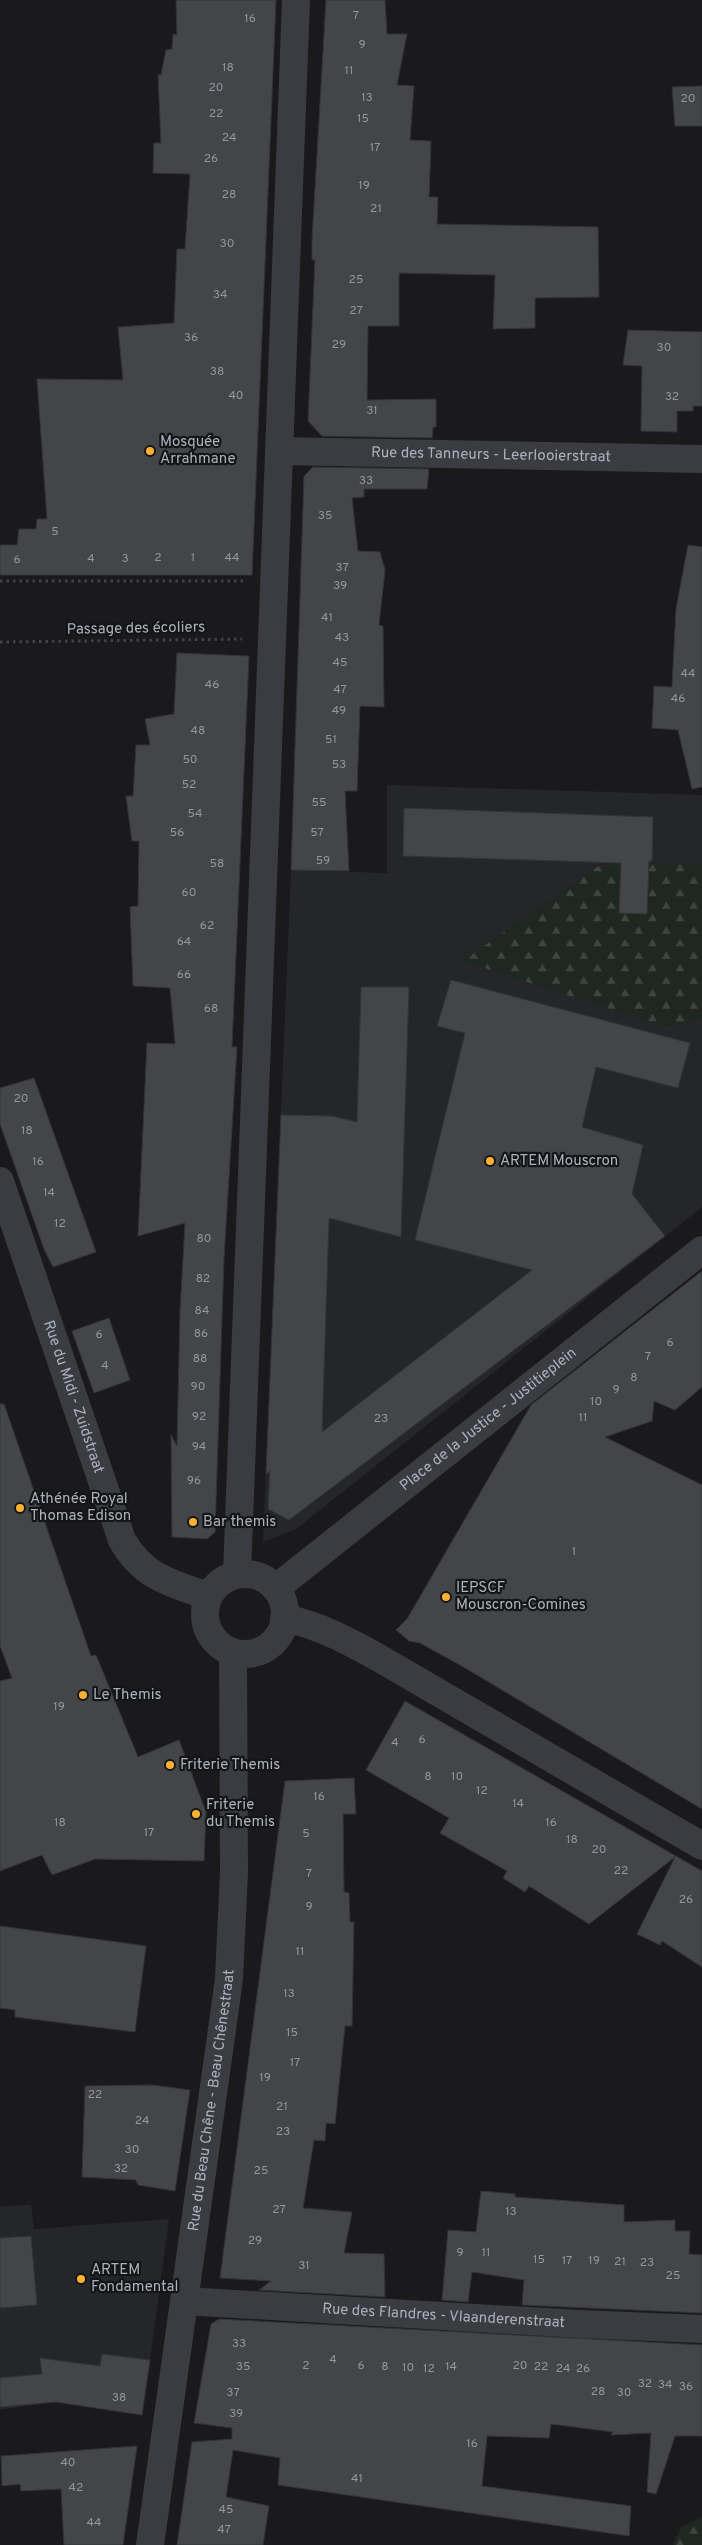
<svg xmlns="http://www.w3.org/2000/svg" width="702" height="2545" font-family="Overpass,sans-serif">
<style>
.built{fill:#252629}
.forest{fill:url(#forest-firs)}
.building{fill:#434549;stroke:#333438}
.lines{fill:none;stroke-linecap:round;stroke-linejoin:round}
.path{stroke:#404349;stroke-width:3;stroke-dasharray:2.5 4;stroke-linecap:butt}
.minor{stroke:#3a3c42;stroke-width:28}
.tertiary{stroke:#3a3c42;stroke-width:28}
.poi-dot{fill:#ffb22f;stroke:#141517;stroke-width:2}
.labels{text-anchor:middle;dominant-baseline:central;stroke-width:4.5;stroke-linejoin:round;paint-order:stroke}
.number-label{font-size:12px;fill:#9196a0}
.poi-label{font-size:15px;fill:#abb1bd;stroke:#141517;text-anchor:start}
.street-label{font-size:15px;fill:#abb1bd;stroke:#141517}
</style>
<defs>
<pattern id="forest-firs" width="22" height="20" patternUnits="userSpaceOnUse" patternTransform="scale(1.25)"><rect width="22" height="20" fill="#1f2820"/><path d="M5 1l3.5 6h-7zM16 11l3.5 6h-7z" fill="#3d453e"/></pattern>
</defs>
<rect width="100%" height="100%" fill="#1a1a1c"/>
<!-- built -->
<path class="built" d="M387,785L702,795V1207L296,1529L263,1542L291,870L387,873Z
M31,2205L34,2229L169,2219L150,2360L43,2378L41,2404L0,2410V2206Z"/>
<!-- forest -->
<path class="forest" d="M702,863V1018L668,1028L463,961L597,867Z
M702,2517V2545H673L681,2527Z"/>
<!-- building -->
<path class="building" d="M176,0H276L252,575H0V545H17L19,529H36L37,519H47L37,379L123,380L118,327L174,323L177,249H185L190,174L153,173L154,143H161L158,75H161L166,50L172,49L173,34L177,35Z
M326,0H385L387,34H407L397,85L414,86L410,140L431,141L429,197H438L437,224L598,227L599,297L535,298V328L493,329L495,275L399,273V326H368L367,400L436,399V427H433L432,438L322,436L308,421L315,260H312V240Z
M702,86V126H675L672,87Z
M628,330L702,332V406H693V411H677V432L641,431L642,366L623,365Z
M313,467L429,469L427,489H364V497L352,498L358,551L380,552L385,570L379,625L383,626L384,707L360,706L357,791H345L349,871L291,870L304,476Z
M688,545L702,547V787L692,789L678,730L652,728L654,686L672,687L676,609Z
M177,653L249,656L232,1047H237L224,1258L216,1502L215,1532L207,1539L172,1537L171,1435L177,1446L180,1312L185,1223L138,1236L147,1043L175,1044L170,988L133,986L130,907L138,906L139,841H132L126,796H133L136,745H150L145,719L174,714Z
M404,808L653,817L652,861H649L647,914L619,913L621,863L403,856Z
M451,980L690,1043L678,1088L596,1067L582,1127L643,1145L632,1194L665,1236L289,1520L268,1509L270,1471L266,1474L281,1115L332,1116L357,1122L361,987H409L401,1237L329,1218L322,1432L532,1270L415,1240L465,1033L437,1026Z
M34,1078L96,1252L53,1267L44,1249L0,1124V1088Z
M702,1271V1387L675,1410L654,1401L652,1421L605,1437L702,1485V1809L460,1665L420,1643L409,1641L396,1630L407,1619L531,1405Z
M109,1318L130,1380L94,1393L72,1331Z
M0,1404H4L91,1656L96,1655L138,1757L179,1740L206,1812L204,1861L95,1859L52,1875L42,1855L0,1871V1681L12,1678L0,1646Z
M405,1701L702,1871V1967L662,1941L660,1945L637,1934L675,1857L589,1924L529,1886L525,1892L503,1878L507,1871L440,1833L449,1818L366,1770Z
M354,1778L356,1814H343L344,1892L349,1893L350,1922H354L352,2026H345L335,2124L326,2123L325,2141L314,2140L303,2208L352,2212L344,2253L384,2254L385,2297L259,2290L271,2281L220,2278L285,1781Z
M0,1926L146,1946L135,2032L15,2017V2010L0,2008Z
M152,2085L190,2090L175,2191L138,2185L136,2180L82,2177L85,2086Z
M481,2191L515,2194V2197L624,2205V2222L675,2220V2231H690L689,2254L702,2255V2313L522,2305L524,2280L472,2272L468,2302L442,2300L448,2230L476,2232Z
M31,2236L37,2305L0,2308V2238Z
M219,2319L702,2345V2436H675L656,2494L647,2492L651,2433L611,2435L613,2432L551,2424L549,2438L487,2436L482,2486L631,2506L629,2536L278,2485L280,2458L233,2450L226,2497L269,2506L263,2545H177L192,2442L232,2439V2428L194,2423L211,2324Z
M102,2354L150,2360L142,2415L56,2402L0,2407V2378L42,2374L40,2358L100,2366Z
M137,2446L123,2545H64L61,2489L21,2491L20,2484L2,2486L1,2456Z"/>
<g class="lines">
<!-- path -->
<path class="path" d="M0,581H245
M0,642L242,639"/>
<!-- minor -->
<g class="minor">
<path id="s1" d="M280,451L702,459"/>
<path id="s2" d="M0,1181L122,1540C143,1577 170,1583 208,1596"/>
<path id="s3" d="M276,1588L702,1250"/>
<path d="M284,1618C319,1625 348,1641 379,1658L702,1846"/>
<path id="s4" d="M184,2301L580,2324L702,2329"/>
</g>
<!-- tertiary -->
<g class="tertiary">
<circle cx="245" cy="1614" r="40"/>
<path d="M237,1574L296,0"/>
<path id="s5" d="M150,2545L229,1979L234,1871L233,1652"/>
</g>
</g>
<!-- markers -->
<g class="poi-dot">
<circle cx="150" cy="451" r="5"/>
<circle cx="490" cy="1161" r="5"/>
<circle cx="20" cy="1508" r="5"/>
<circle cx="193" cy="1522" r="5"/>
<circle cx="446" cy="1597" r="5"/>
<circle cx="83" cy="1695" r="5"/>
<circle cx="170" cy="1765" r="5"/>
<circle cx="196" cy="1814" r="5"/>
<circle cx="81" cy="2279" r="5"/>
</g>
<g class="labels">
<!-- number labels -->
<g class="number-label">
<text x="356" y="16">7</text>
<text x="250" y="19">16</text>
<text x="362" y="45">9</text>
<text x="228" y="68">18</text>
<text x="349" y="71">11</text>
<text x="216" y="88">20</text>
<text x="367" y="98">13</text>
<text x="688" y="99">20</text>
<text x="216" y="114">22</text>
<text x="363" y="119">15</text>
<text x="229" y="138">24</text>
<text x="375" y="148">17</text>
<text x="211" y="159">26</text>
<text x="364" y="186">19</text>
<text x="229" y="195">28</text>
<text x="376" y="209">21</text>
<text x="227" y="244">30</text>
<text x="356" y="280">25</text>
<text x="220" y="295">34</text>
<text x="356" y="311">27</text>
<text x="191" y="338">36</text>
<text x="339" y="345">29</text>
<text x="664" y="348">30</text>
<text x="217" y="372">38</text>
<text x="236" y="396">40</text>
<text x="672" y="397">32</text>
<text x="372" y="411">31</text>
<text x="366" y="481">33</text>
<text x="325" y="516">35</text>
<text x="55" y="532">5</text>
<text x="158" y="558">2</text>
<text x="193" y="558">1</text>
<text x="232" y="558">44</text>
<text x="91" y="559">4</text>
<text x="125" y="559">3</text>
<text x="17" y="560">6</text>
<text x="342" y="568">37</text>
<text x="340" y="586">39</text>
<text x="327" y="618">41</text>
<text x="342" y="638">43</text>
<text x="340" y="663">45</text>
<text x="688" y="674">44</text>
<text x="212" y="685">46</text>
<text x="340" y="690">47</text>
<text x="678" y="699">46</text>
<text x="339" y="711">49</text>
<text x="198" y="731">48</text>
<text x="331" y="740">51</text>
<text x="190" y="760">50</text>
<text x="339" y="765">53</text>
<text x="189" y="785">52</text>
<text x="319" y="803">55</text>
<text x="195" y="814">54</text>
<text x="177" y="833">56</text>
<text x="317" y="833">57</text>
<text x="323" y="861">59</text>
<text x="217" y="864">58</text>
<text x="189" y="893">60</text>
<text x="207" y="926">62</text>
<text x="184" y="942">64</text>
<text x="184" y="975">66</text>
<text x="211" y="1009">68</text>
<text x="21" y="1099">20</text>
<text x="27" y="1131">18</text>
<text x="38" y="1162">16</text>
<text x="49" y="1193">14</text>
<text x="60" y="1224">12</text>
<text x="204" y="1239">80</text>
<text x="203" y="1279">82</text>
<text x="202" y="1311">84</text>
<text x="201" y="1334">86</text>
<text x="99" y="1335">6</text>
<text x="670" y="1343">6</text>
<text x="648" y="1357">7</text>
<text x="200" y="1359">88</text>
<text x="105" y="1366">4</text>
<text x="634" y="1378">8</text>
<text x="198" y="1387">90</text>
<text x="616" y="1390">9</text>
<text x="596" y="1402">10</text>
<text x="199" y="1417">92</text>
<text x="583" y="1418">11</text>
<text x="381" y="1419">23</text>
<text x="199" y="1447">94</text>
<text x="194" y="1481">96</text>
<text x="574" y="1552">1</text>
<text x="59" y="1707">19</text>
<text x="422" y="1740">6</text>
<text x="395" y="1743">4</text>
<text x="428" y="1777">8</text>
<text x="457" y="1777">10</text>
<text x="482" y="1791">12</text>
<text x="319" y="1797">16</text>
<text x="518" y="1804">14</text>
<text x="60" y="1823">18</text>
<text x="551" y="1823">16</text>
<text x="149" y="1833">17</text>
<text x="306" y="1834">5</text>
<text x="572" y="1840">18</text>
<text x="599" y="1850">20</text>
<text x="621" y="1871">22</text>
<text x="309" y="1874">7</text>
<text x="686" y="1900">26</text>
<text x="309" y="1907">9</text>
<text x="300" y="1952">11</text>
<text x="289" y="1994">13</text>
<text x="292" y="2033">15</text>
<text x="295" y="2063">17</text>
<text x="265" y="2078">19</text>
<text x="95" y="2095">22</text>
<text x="282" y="2107">21</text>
<text x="142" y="2121">24</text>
<text x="283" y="2132">23</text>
<text x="132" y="2150">30</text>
<text x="121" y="2169">32</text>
<text x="261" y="2171">25</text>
<text x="279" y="2210">27</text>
<text x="511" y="2212">13</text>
<text x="255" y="2241">29</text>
<text x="460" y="2253">9</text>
<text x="486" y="2253">11</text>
<text x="539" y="2260">15</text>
<text x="567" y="2261">17</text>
<text x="594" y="2261">19</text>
<text x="620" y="2262">21</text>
<text x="647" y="2263">23</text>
<text x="304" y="2266">31</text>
<text x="673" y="2276">25</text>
<text x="239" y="2344">33</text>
<text x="333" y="2360">4</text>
<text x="306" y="2366">2</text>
<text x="361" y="2366">6</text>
<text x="520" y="2366">20</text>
<text x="243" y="2367">35</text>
<text x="385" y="2367">8</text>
<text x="451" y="2367">14</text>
<text x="541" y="2367">22</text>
<text x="408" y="2368">10</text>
<text x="429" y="2369">12</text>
<text x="563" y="2369">24</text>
<text x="583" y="2369">26</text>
<text x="645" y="2384">32</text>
<text x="665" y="2385">34</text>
<text x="686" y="2387">36</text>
<text x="598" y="2392">28</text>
<text x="233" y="2393">37</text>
<text x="624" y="2393">30</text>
<text x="119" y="2398">38</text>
<text x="236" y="2414">39</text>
<text x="472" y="2444">16</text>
<text x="68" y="2463">40</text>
<text x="357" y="2479">41</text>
<text x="76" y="2488">42</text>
<text x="226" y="2510">45</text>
<text x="94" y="2523">44</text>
<text x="224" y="2530">47</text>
</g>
<!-- poi labels -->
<g class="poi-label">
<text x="160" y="442">Mosquée<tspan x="160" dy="17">Arrahmane</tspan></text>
<text x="500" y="1161">ARTEM Mouscron</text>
<text x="30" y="1499">Athénée Royal<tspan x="30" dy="17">Thomas Edison</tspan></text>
<text x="203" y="1522">Bar themis</text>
<text x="456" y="1588">IEPSCF<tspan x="456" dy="17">Mouscron-Comines</tspan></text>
<text x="93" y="1695">Le Themis</text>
<text x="180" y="1765">Friterie Themis</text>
<text x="206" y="1805">Friterie<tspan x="206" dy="17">du Themis</tspan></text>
<text x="91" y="2270">ARTEM<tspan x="91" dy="17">Fondamental</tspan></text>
</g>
<!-- street labels -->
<g class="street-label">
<text stroke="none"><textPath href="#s1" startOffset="211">Rue des Tanneurs - Leerlooierstraat</textPath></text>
<text transform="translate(136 629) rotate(-1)">Passage des écoliers</text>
<text stroke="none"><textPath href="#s2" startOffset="228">Rue du Midi - Zuidstraat</textPath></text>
<text stroke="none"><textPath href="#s3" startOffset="271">Place de la Justice - Justitieplein</textPath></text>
<text stroke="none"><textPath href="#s5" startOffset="449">Rue du Beau Chêne - Beau Chênestraat</textPath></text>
<text stroke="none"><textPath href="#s4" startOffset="260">Rue des Flandres - Vlaanderenstraat</textPath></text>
</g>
</g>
</svg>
